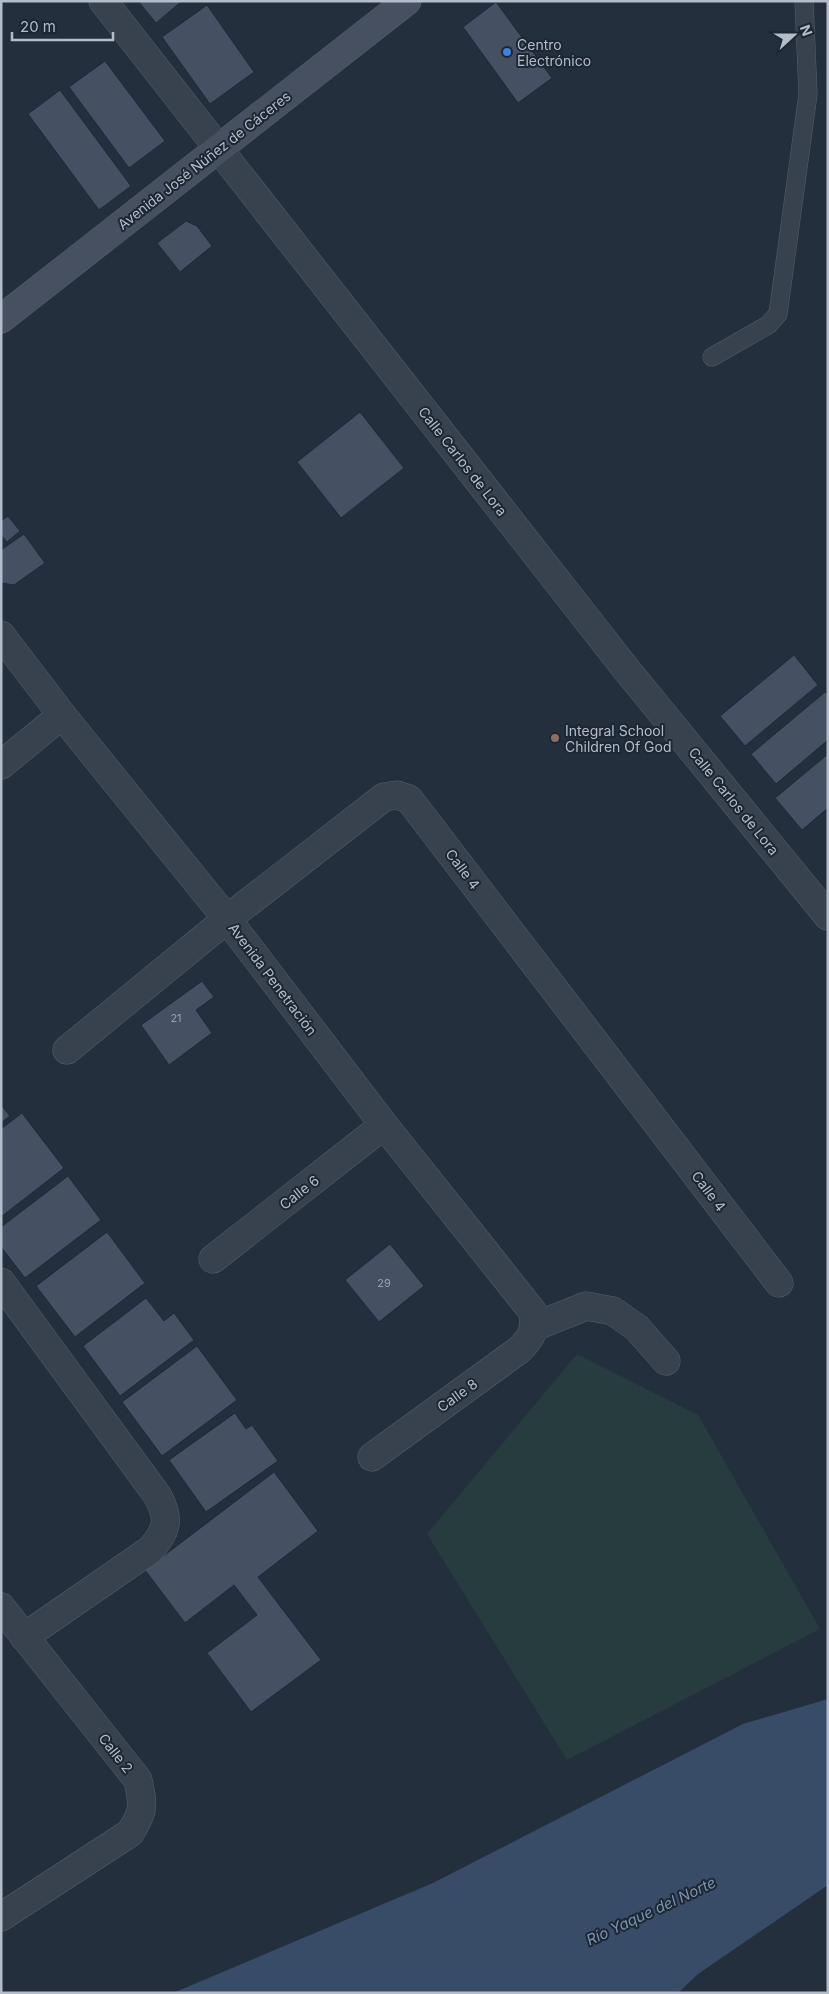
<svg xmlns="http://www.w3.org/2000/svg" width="829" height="1994" font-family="Inter,sans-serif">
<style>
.green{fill:#263c3f}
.water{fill:#394c67}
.building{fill:#455162;stroke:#1f2835}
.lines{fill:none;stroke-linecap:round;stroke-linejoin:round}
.service-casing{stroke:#565f6c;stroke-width:19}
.minor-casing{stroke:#565f6c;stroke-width:29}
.secondary-casing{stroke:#565f6c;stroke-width:29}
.service{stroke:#38414e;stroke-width:18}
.minor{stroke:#38414e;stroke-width:28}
.secondary{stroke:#465061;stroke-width:28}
.shop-dot{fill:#3f7fe0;stroke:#1d2633;stroke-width:2}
.education-dot{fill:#8d6e63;stroke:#1d2633;stroke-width:2}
.labels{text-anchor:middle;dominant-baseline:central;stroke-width:4;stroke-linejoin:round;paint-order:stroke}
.number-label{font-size:11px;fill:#98a1af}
.poi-label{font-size:14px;fill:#b4bcc9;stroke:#1d2633;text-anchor:start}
.street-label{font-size:14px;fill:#b4bcc9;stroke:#1d2633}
.water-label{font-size:15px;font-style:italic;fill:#7c92b1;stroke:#1d2633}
</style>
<rect width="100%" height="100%" fill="#242f3e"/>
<!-- green -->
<path class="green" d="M577,1354L698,1415L820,1629L567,1760L427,1534Z"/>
<!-- water -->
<path class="water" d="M828,1699V1885L698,1974L678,1993H173L433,1883L743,1724Z"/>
<!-- building -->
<path class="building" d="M138,1H182L156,23Z
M496,2L552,78L518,103L463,27Z
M207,5L254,72L210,104L162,37Z
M105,61L165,141L129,168L69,87Z
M60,90L131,186L99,210L28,114Z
M186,221L197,226L212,246L180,272L157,243Z
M360,412L404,468L341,518L297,462Z
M8,516L20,531L7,542L1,535V521Z
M24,534L45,563L14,585L1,583V550Z
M794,655L818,685L745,746L720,716Z
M825,692L828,695V740L776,784L751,754Z
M828,754V808L802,830L775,798Z
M202,981L214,997L196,1010L212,1033L169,1065L141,1025Z
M1,1105L10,1116L1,1123Z
M22,1113L64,1168L1,1217V1129Z
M68,1176L101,1220L25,1278L1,1247V1227Z
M107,1232L145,1283L75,1337L36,1286Z
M390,1244L424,1286L379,1322L345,1280Z
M146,1298L164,1321L174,1313L194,1340L120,1396L83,1346Z
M197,1346L237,1400L162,1456L122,1402Z
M235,1413L246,1429L252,1425L278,1461L206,1512L169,1460Z
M274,1472L318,1531L258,1577L321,1660L251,1712L207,1653L257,1615L234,1585L185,1623L145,1570Z"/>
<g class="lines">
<defs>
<path id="service" d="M712,357L768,325L778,314L808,94L804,1"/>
<path id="minor" d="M103,1L626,669L828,916
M1,635L62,715L227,919L384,1125L533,1312C535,1331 533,1336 519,1350L372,1457
M1,765L62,715
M67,1050L227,919L384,797L397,795L409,799L779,1283
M213,1259L384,1125
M1,1282L157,1495C170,1518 168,1530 150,1550L24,1637
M534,1327L586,1306L613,1311L637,1328L666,1361
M1,1607L138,1780C143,1805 145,1810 130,1833L1,1917"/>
<path id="secondary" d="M1,319L407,1"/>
</defs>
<!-- service casing -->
<use href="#service" class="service-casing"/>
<!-- minor casing -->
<use href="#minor" class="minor-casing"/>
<!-- secondary casing -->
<use href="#secondary" class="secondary-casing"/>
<!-- service -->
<use href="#service" class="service"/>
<!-- minor -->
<use href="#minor" class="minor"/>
<!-- secondary -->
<use href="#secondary" class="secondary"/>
</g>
<!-- markers -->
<circle class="shop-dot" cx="507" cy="52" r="5"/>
<circle class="education-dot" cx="555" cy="738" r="5"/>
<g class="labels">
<!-- number labels -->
<g class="number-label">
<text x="176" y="1018">21</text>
<text x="384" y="1283">29</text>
</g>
<!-- poi labels -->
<g class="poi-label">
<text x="517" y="44">Centro<tspan x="517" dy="16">Electrónico</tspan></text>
<text x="565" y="730">Integral School<tspan x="565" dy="16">Children Of God</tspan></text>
</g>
<!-- street labels -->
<g class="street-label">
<text transform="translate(204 160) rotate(-38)">Avenida José Núñez de Cáceres</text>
<text transform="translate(463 461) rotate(52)">Calle Carlos de Lora</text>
<text transform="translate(734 801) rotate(51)">Calle Carlos de Lora</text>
<text transform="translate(463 869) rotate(53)">Calle 4</text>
<text transform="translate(273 979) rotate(53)">Avenida Penetración</text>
<text transform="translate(709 1191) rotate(53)">Calle 4</text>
<text transform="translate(299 1192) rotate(-38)">Calle 6</text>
<text transform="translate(457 1395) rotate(-36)">Calle 8</text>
<text transform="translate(116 1753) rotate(52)">Calle 2</text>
</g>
<!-- water labels -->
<g class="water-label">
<text transform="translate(651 1911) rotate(-25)">Río Yaque del Norte</text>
</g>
</g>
<!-- border -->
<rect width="829" height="1994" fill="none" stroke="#b4bcc9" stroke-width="5"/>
<!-- north arrow -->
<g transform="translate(794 35) rotate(69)" stroke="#1d2633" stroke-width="4" paint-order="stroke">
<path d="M0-4L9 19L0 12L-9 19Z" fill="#b4bcc9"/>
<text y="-8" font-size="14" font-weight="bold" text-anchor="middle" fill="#b4bcc9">N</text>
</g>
<!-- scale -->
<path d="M12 32v8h101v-8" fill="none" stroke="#b4bcc9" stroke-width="2.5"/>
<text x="20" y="32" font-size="15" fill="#b4bcc9" stroke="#1d2633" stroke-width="4" paint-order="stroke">20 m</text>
</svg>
